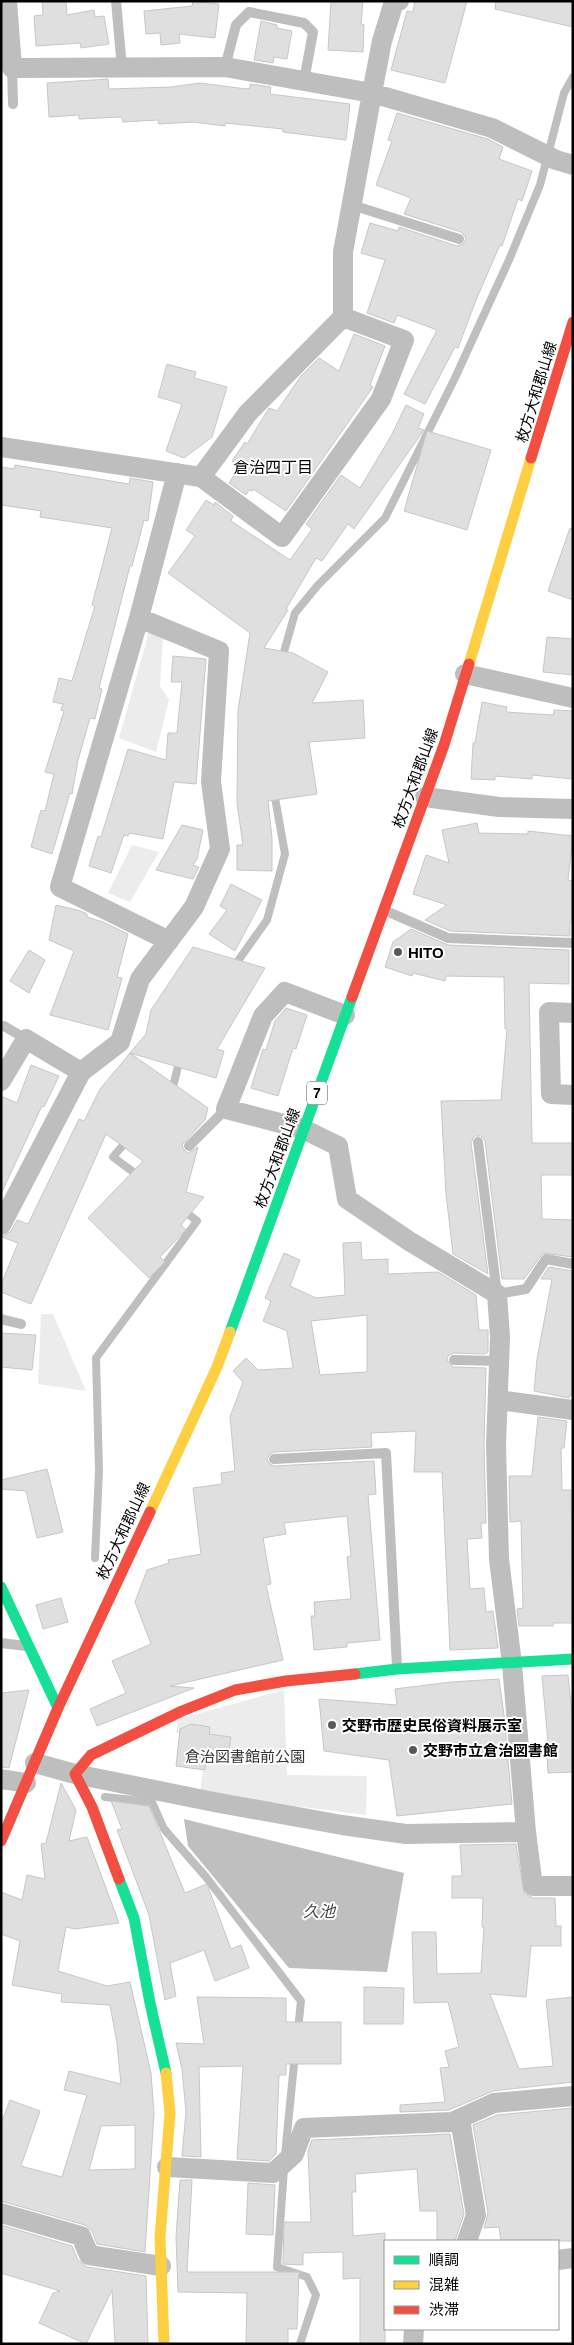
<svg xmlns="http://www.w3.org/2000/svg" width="574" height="2345" font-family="Arial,'Noto Sans JP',sans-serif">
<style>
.green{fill:#ececec}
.water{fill:#bfbfbf}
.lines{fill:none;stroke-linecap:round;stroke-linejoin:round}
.stream{stroke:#bfbfbf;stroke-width:8}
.building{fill:#dfdfdf;stroke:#c7c7c7;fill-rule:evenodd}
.lane{stroke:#bebebe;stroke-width:10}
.street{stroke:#bebebe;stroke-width:20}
.fast{stroke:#16e098;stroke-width:11}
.slow{stroke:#ffcf43;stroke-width:11}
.jam{stroke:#f24e42;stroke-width:11}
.poi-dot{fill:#595959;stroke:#fff;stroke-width:2}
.labels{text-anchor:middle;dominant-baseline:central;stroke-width:4;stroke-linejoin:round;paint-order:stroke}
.shield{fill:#fff;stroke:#4c4c4c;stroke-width:1}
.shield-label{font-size:14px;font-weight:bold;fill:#000}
.street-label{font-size:15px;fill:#000;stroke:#fff}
.poi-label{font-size:15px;font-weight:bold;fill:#000;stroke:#fff;text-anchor:start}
.park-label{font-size:15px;fill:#333;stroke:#fff}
.neighbourhood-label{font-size:16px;fill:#000;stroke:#fff}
.water-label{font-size:16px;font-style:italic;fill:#444;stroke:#fff}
</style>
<rect width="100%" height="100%" fill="#fff"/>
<!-- green -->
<path class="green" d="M149,632L163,634L160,686L169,700L156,752L119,738Z
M132,845L159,852L130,902L108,893Z
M41,1314H53L86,1391L38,1384Z
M284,1690L287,1775L367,1776L366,1815L200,1794L207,1736L176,1733L178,1719Z"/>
<!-- water -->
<path class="water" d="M184,1819L404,1873L387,1972L289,1968L188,1846Z"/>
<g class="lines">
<!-- stream -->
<path class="stream" d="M282,659L295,613L318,585L385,518L454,380L509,260L540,185L564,93L573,77
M233,968L267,920L285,854L274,792
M169,1091L173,1087L180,1058
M129,1138L113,1157L140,1177
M95,1558L99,1471L96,1358L197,1221L183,1210
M105,1797L152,1802L164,1829L206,1877L301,2001L298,2030
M285,2155L295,2054
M284,2169L277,2267L307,2277L316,2295L300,2344"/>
</g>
<!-- building -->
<path class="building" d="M42,1H66L67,15L94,10L95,17L104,16L109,44L81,48L80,43L36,46L34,16L43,15Z
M193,1L219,4L215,38L179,34L180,43L161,45L160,33L146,34L144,11L192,6Z
M331,1H363L361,24L364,25L363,52L328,50Z
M415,1H467L445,83L391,70L407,11L413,12Z
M496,1H573V27L495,9Z
M261,21L277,25V28L292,31L287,59L274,57L273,63L254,60Z
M108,79L109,89L171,87L200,83L246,89L250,88V84L271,87L270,94L350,104L346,140L283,132V129L225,123V126L193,122L159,124L158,120L123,122L122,117L79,119V115L49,117L47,83Z
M397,113L488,139L503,147L499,159L532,171L522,201L518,199L502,246L500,245L476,300L458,348L455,347L425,404L404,394L437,330L397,315L394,323L367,313L385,260L361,253L370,223L398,231L399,227L457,246L463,244L466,238L461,232L404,214L411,198L376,185L392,141L388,140Z
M354,334L385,346L370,385L373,387L286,511L253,489L252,491L249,490L246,495L229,483L240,466L232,461L245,442L247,444L269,408L277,411L301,376L319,358L339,371Z
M167,364L196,372L194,378L227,387L212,437L184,458L166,451L182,404L158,397Z
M406,405L424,414L418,428L424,430L354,529L348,524L322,561L316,558L286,609L288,610L264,648L293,653L328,672L312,703L363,700L365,738L309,742L317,794L268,801L272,837V871L237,870V845H243L237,803L238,711L250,633L168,573L195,536L186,530L206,500L214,505L215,502L233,516L231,521L290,560L312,529L306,524L341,475L360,488L391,436Z
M427,431L491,450L467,530L404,511Z
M15,465L129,484L130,478L153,482L148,521L144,520L132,566H130L99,688L102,689L95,719L90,718L78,760L72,794L70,793L52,854L31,847L41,810L45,811L54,774L45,772L64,711L61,710L63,704L53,702L59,678L72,681L95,606L92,605L112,528L40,517L41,511L1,505V467L14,469Z
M570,528L573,529V600L548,591Z
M547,637L573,639V675L543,672Z
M173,656L206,659L196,784L174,782L163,839L129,833L128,836L124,835L111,873L89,866L98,836L101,837L128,749L166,760L168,733H177L182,682H171Z
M482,702L507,707L506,712L553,715L554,710L573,711V779L532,775V779L495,776V780L471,779L473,743H475Z
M477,823L479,833L528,834V831L573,836L568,880L573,881V923H570V936L450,931L425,920L447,905L413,894L426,855L449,863L442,830Z
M182,825L203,830L197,859L193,865L199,867L193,879L156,870Z
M231,884L262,900L235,951L209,934L227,910L220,906Z
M56,905L81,911L87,914V917L103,922L128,934L117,977L122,978L108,1030L50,1015L74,951L49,940Z
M411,929L448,945L569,950V984L529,983L532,1143H573V1175H541L542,1219L573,1220V1257L543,1253L524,1279H502L485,1141L481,1136H474L471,1143L488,1274L453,1254L446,1194L441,1101L501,1100L507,1029H505L504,977L446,976L445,981L413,973L412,976L385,967L393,942Z
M193,947L265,968L217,1049L224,1051L216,1078L130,1053L146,1034L151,1010Z
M29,950L45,960L29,993L10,981Z
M286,1008L307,1015L296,1049L293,1048L278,1096L251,1088L263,1049L266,1050L275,1021Z
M130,1053L208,1108L205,1120L182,1145L184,1150L188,1153L198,1147L186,1192L204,1197L181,1225L186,1230L160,1257L165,1262L149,1278L88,1218L143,1161L106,1134L31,1304L1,1292V1285L18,1243L2,1237L11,1231L17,1220L28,1224L79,1119L84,1121L100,1089Z
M31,1065L59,1076L44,1107L42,1106L1,1194V1096L17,1103Z
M361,1242L362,1260L388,1259V1274L438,1272L476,1295L479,1330H488V1352L485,1354L454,1353L448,1356L447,1360L453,1367L486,1368L484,1445L486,1523H481L482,1538L467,1539L470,1589L484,1588L486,1612L493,1611L498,1648L450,1650L442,1472H414L416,1431L371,1433L372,1447L274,1452L270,1454L267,1459L269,1463L274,1466L374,1461L376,1494L368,1495L380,1640L347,1643V1647L314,1650L311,1616H315L314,1602L351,1599L347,1557L351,1556L347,1516L284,1523L286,1534L263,1538L271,1584L266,1585L283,1660L170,1686L194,1688L97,1726L90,1709L126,1693L112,1661L151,1644L135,1602L147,1570L169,1563L168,1560L201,1554L193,1488L222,1484L221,1473L235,1471L230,1417L243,1382L233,1371L246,1358L258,1370L293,1368L287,1331L263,1321L271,1301L265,1298L284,1253L300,1260L290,1286L316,1298L345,1295L343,1243ZM367,1315V1372L320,1375L311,1321Z
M549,1267L573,1271V1395H570L569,1398L534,1391L537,1359L552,1279H541Z
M1,1333L36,1335L32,1370L1,1367Z
M538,1417L567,1421L564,1448H561L562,1490H571L573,1623H553V1626H519L517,1609L523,1608L521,1521L510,1522L509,1476H532Z
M47,1469L63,1532L37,1538L26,1491L1,1489V1480Z
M61,1598L68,1622L43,1629L36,1605Z
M568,1675L573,1724V1772L548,1773L547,1753H549L542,1676Z
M499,1679L504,1715L512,1804L397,1816L389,1760L324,1751L319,1699L397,1705L395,1689L451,1682Z
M29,1690L9,1768L1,1767V1693Z
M191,1724L210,1727L209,1734L231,1737L227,1762L206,1759L205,1770L176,1766L180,1729Z
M61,1783L76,1810L69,1841L87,1837L119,1923L75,1929L66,1927L58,1971L107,1986L130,1982L151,2073L154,2113L145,2252L97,2244L92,2231L85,2225L1,2201V2124L10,2100L40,2111L21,2166L62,2177L87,2095L64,2090L69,2071L121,2084L117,2043L110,2005L61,2002L62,1994L12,1985L20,1941L1,1934V1892L22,1900L27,1875L45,1879L41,1844L46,1843ZM135,2125V2169L89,2170L101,2126Z
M111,1801L149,1806L185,1893L207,1884L231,1949L241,1945L249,1968L215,1981L204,1950L170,1963L176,1996L165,2000L149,1915L117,1830L122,1829Z
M516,1844L524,1893L533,1898H555L556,1926H561V1946H531L526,1997L490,1994L519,2069L553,2066L546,2000L573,1997V2082L493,2091L449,2110L400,2112V2105L445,2102L440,2068L449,2067L445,2051L459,2047L448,2002L414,2003L412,1932H436L437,1974L481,1973L484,1927H482L483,1898H452V1876H462L460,1845Z
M364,1987L404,1988L403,2024H364Z
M197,1997L286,1998V2022H341V2064H286V2075H279L276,2154L269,2161L237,2159L243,2066L199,2067L201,2157L182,2156L186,2112L182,2069L176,2043L204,2044Z
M572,2108L573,2241H501L499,2227L484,2228L488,2213L473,2125L497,2115Z
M450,2134L464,2214L455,2241H437V2211H420L417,2169L355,2174L356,2192H352L353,2236L385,2233V2344H360V2278L343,2279V2252L303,2253V2265L283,2264L284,2222H311L308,2151L312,2140Z
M180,2180H192L187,2272H299L297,2329H288V2344H246L247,2293L178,2292L176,2237Z
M248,2183L275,2185L273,2235L246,2234Z
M1,2225L72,2246L78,2260L87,2267L146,2276L148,2344H115L112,2290L86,2344L39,2323L53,2293L60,2291L1,2273Z"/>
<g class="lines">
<!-- lane -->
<path class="lane" d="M116,1L122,68
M225,67L236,25L249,12L304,23L313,32L304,81
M12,68L13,104
M352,205L459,239
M384,910L448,938L573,943
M4,1026L26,1039
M478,1142L497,1294L526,1289L546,1259L573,1264
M189,1146L226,1109
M1,1319L21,1324
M454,1360L500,1361
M274,1459L386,1453L397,1667
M1,1643L26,1646"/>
<!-- street -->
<path class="street" d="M7,1L12,68L225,67L372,93L382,41L394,2L399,1
M1,447L201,477L248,413L343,317V252L372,93L492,128L556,160L573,165
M201,477L282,537L381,399L404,340L343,317
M139,618L60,887L169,941
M465,674L573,698
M425,797L499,807L573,809
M573,1013L549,1012L551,1094L573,1095
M345,1015L285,992L263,1016L226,1109L303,1129L338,1146L347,1199L409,1241L497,1294L500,1337L496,1445L499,1559L512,1664L526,1832
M1,1081L26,1039L81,1072
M1,1225L81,1072L120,1042L140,979L194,907L220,849L211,782L219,651L139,618L177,473
M499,1400L573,1410
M35,1763L75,1774L214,1802L342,1825L406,1834L526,1832L533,1886H573
M1,1779L26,1783
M460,2119L476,2215L467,2241
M167,2167L273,2173L294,2154L304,2128L452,2122L494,2103L573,2096
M1,2213L81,2236L89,2255L161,2266
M558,2260L573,2258
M413,2344L414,2329"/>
<!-- fast -->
<path class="fast" d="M230,1332L352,997
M1,1587L58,1708
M355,1674L397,1669L573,1659
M119,1879L134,1918L150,2003L166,2073"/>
<!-- slow -->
<path class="slow" d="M469,664L531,458
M150,1512L217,1367L230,1332
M164,2344L160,2237L170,2113L166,2073"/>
<!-- jam -->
<path class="jam" d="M531,458L573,322
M352,997L444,745L469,664
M1,1841L58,1708L150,1512
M119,1879L92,1807L75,1774L91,1755L182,1711L235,1690L286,1681L355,1674"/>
</g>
<!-- markers -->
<g class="poi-dot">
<circle cx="398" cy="952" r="5"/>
<circle cx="332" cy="1725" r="5"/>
<circle cx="413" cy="1750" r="5"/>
</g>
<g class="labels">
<!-- shield labels -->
<rect class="shield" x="307" y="1081.5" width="20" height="23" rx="4"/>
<g class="shield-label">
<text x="317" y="1093">7</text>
</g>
<!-- street labels -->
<g class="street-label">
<text transform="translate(536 392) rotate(-73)">枚方大和郡山線</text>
<text transform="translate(415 778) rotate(-70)">枚方大和郡山線</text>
<text transform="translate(277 1158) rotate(-70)">枚方大和郡山線</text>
<text transform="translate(123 1531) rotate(-65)">枚方大和郡山線</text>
</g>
<!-- poi labels -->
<g class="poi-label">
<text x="408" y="952">HITO</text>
<text x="342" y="1725">交野市歴史民俗資料展示室</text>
<text x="423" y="1750">交野市立倉治図書館</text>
</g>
<!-- park labels -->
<g class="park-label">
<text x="245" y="1756">倉治図書館前公園</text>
</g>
<!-- neighbourhood labels -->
<g class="neighbourhood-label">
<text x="273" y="467">倉治四丁目</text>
</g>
<!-- water labels -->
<g class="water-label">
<text x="319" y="1911">久池</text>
</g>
</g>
<!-- border -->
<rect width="574" height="2345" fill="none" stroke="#000000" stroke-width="5"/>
<!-- legend -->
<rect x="384" y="2240" width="175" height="90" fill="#ffffff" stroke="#999999"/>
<rect x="394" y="2256" width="25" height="8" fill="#16e098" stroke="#999999"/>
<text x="429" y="2265" font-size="15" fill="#000000">順調</text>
<rect x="394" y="2281" width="25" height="8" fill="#ffcf43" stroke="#999999"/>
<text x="429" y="2290" font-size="15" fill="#000000">混雑</text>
<rect x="394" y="2306" width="25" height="8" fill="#f24e42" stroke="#999999"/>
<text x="429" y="2315" font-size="15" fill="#000000">渋滞</text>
</svg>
